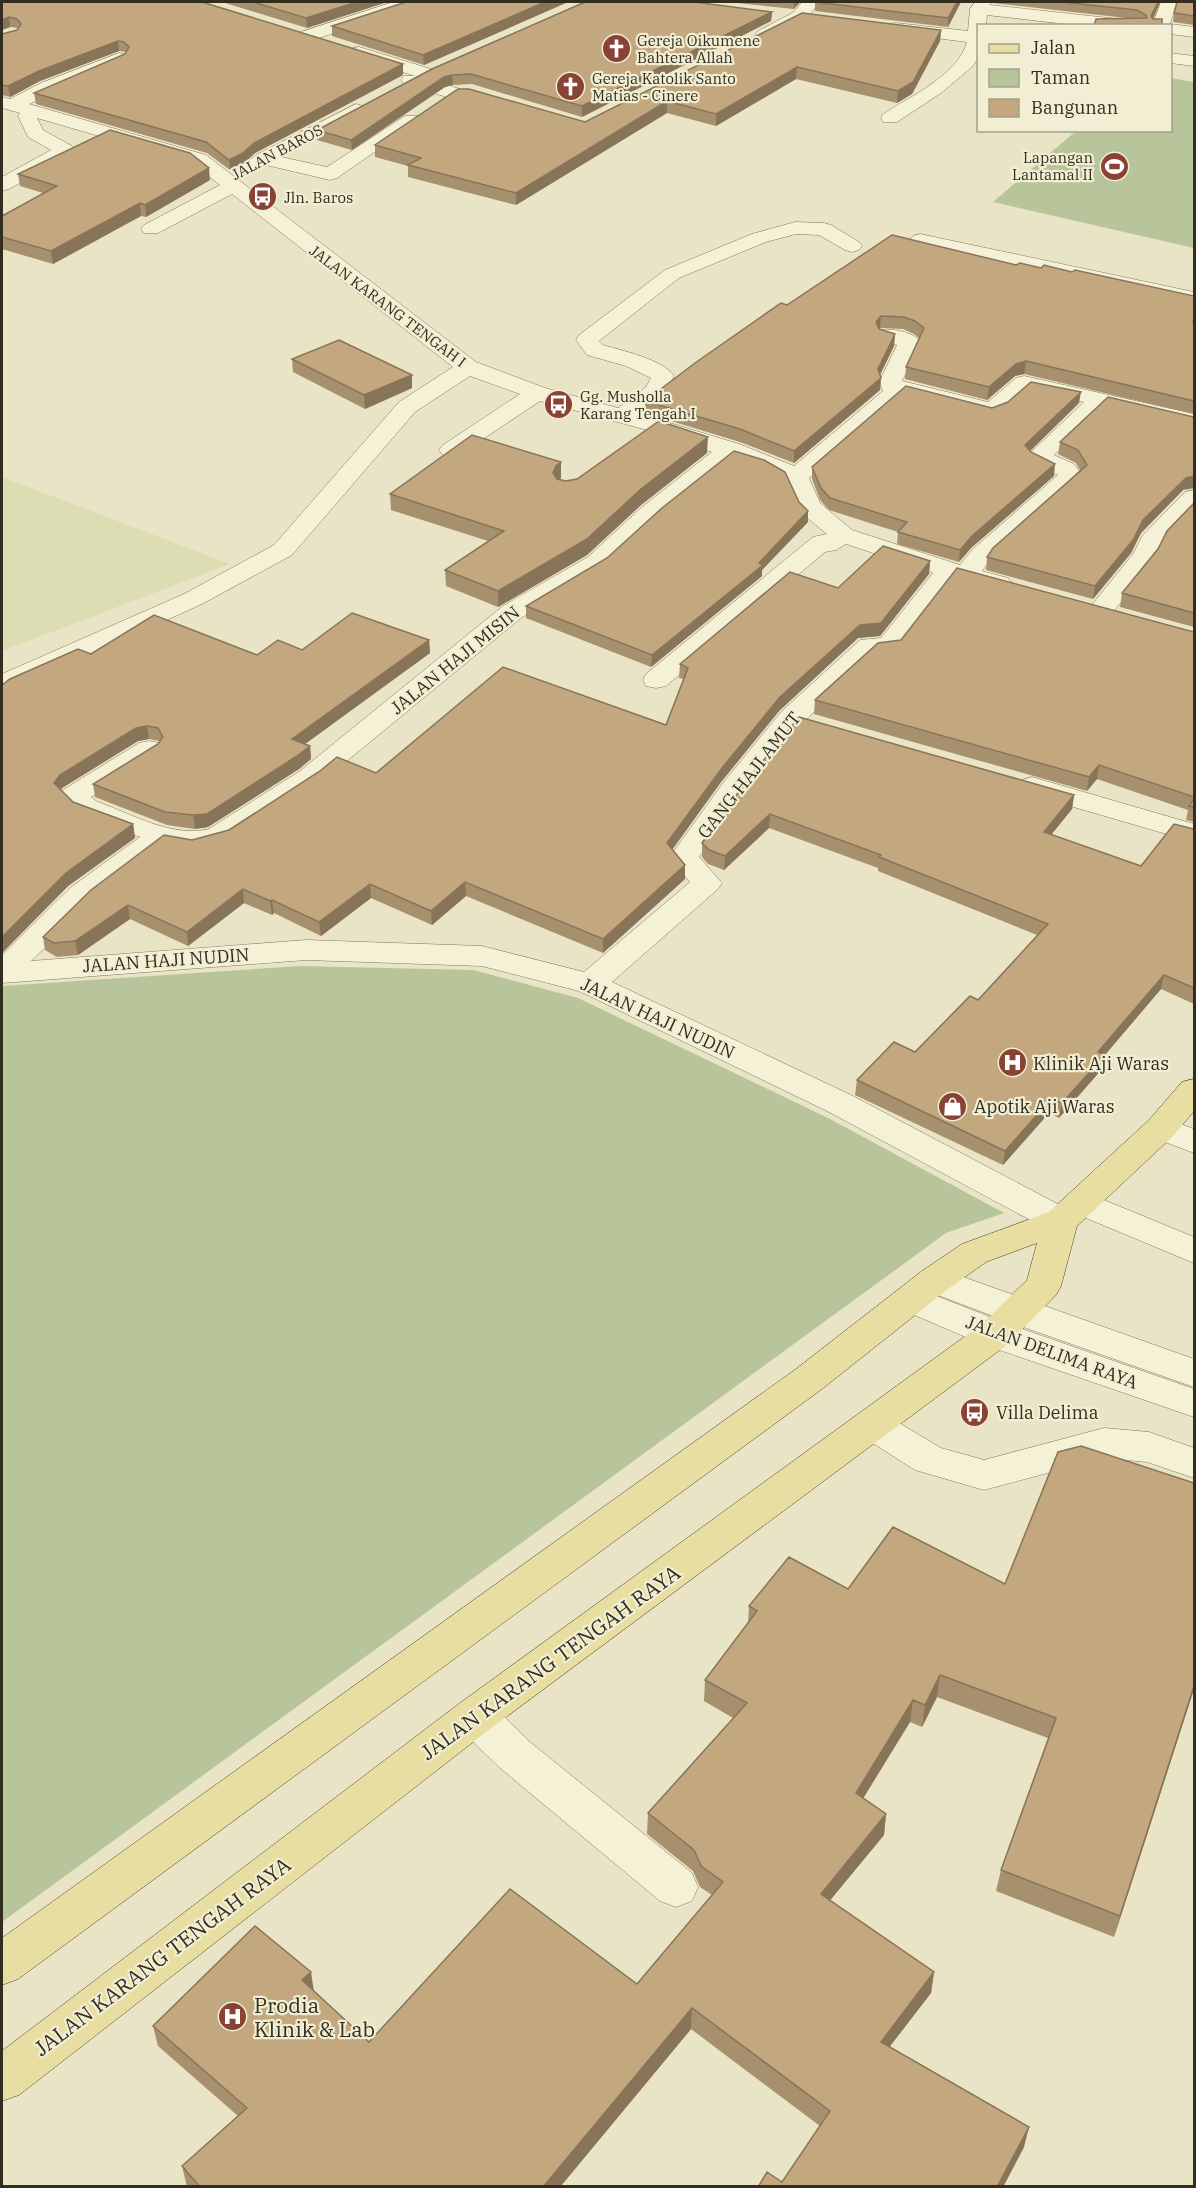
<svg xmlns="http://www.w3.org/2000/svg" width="1196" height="2188" font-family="'IBM Plex Serif',serif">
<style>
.farmland{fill:#dcddb3}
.green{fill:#b8c59a}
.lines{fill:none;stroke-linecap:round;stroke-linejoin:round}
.minor-casing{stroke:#81775d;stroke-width:1}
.major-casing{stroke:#504531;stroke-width:1}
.minor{fill:#f4f1d7;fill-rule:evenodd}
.major{fill:#e8dea1;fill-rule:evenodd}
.wall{fill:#a7906d}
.shaded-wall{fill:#887559}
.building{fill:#c2a77f;stroke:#887559;stroke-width:1.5}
.labels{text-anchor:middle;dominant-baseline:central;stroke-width:4.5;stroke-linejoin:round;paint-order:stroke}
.far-poi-label{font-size:15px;fill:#332d1f;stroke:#f1eed4;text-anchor:start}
.far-street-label{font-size:15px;fill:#332d1f;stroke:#f1eed4}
.street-label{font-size:18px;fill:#332d1f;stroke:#f1eed4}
.poi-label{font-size:18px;fill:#332d1f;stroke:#f1eed4;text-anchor:start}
.near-street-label{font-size:21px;fill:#332d1f;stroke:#f1eed4}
.near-poi-label{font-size:21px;fill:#332d1f;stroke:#f1eed4;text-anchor:start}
</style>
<rect width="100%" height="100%" fill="#e9e4c5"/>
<!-- farmland -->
<path class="farmland" d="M2,477L230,564L2,651Z"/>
<!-- green -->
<path class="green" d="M1171,78L1194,82V248L993,202L1076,131L1170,130Z
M300,966L473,970L578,998L830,1119L1004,1213L946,1233L2,1922V986Z"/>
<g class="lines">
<defs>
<path id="minor" d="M393,2H418L415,6L313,40H301L298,36L301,32Z
M802,2H819L806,20L770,39H758L755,35L758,31L794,12Z
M975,2H991L990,5L1136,21L1144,26H1083L987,15L986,26H978V58L972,67L941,93L897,122H883L881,118L883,114C910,97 959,74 967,42L896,33L890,32L887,28L890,24L896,23L968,31L970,9Z
M1161,2H1177L1170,24L1194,27V37L1170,34V26H1152Z
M359,47L431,69L434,73L431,77H421L460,89L462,93L460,97L453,99L404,84L401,80L404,76H415L353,56L350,52L353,48Z
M119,53L125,54L128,58L125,62L29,104L206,155L476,362L545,388L618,408L646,387L651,378L626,366L587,355L576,340L579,335L665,270L752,234L795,222L824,223L831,225L859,242L862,246L859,250L852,252L845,250L819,235L796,234L766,242L679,278L599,341L603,345C623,351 662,359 674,376L664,396L640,414L739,444L794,466L883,391L879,382L897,345L880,340L877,335L880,330C892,328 914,332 921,342L902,381L988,402L1016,378L1024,376L1194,414V428L1106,407L1054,455L1074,464L1083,476L990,560L982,571L1008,578L1012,583L1008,588L999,591L955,579L898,652L876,654L801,724L743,795L699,857L722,883L718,889L612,982L851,1095L1069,1210L1065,1203L1070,1194L1082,1191L1194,1237V1263L1074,1213L1078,1221L1073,1230L1061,1233L1049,1230L827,1111L579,991L482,966L306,960L2,983V955L70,888L140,837L76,813L59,796L63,790L139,743L149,741L159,743L163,749L159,755L91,797L96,801C131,814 172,838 209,829L300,771L503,606L588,557L642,507L712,452L647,430L540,401L459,455L451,457L443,455L439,450L443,445L520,394L470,376L415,412L292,555L202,604L12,690L2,692V674L184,594L274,545L399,402L453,367L232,194L158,233H144L141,229L144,225L220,185L192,163L37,118L43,130L72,146L75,150L72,154L9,189L2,191V177L51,150L28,137L18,116L20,113L2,108V97L10,99L41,83ZM1029,391L1084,402L1026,457L1030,462L1058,475L972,550L960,565L852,530L820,503L809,478L904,395L991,417L1005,412ZM733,459L764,469L786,481L800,512L827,534L813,537L646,674L643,680L646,686L656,688L666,686L825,552L836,550L846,544L933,573L881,638L860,640L781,712L723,783L669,858L690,882L584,972L482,946L306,940L31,961L92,902L165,846L193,851L229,842L320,783L521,618L606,567L660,517Z
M1170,53L1194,56V66L1170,63Z
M356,104L363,106L365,110L363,114L281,157L327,167L405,116H419L421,120L337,178L330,180L266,165L256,169L249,167L246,163L256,155Z
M920,234L1194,292V304L913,244L910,240L913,236Z
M1194,490V511L1163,543L1154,561L1109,617L1100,619L1091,617L1087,611L1133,554L1143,535L1185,492Z
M1032,777L1194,824V842L1022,792L1018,786L1022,780Z
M1161,1117L1194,1129V1153L1149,1136L1144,1128L1149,1120Z
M935,1267L1194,1359V1387L1006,1321L922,1289L917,1280L922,1271Z
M911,1286L1008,1324L1194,1389V1417L982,1344L898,1308L893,1299L898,1290Z
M873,1411L886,1415L941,1448L984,1460L1104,1428L1149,1432L1194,1448V1478L1147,1462L1104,1458L984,1490L915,1470L860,1435L854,1425L860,1415Z
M475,1698L490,1703L530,1742L692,1873L698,1887L692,1901L676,1907L660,1901L500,1768L460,1729L454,1716L460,1703Z"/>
<path id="major" d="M1194,1079V1111L1173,1136L1077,1226L1061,1286L1056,1295L1008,1344L490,1729L19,2095L2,2101V2051L460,1703L982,1324L1027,1280L1037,1243L986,1262L948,1289L822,1389L18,1979L2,1985V1938L796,1369L922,1271L962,1244L1049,1212L1149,1120L1182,1082Z"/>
</defs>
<!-- minor casing -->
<use href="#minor" class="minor-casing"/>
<!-- major casing -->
<use href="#major" class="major-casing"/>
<!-- minor -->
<use href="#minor" class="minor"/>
<!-- major -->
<use href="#major" class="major"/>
</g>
<!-- wall -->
<path class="wall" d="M2,2L403,64V75L255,153L244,163L230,170L207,153L36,104L34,93L125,54V52L119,51L40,81L10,97L2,95V34L17,30L18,28L10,27L2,30Z
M222,2H387L307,28Z
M568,2L424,65L332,36V26Z
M585,2L772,12L771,21L582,117L472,84L453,85L445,87L352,150L317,140V130Z
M727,2H800L794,9Z
M815,2H961L948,27L815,11Z
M992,2H1160L1153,19H1135L993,3Z
M1194,2V25L1173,22L1174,13Z
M941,30L940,41L912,94L897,103L796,79L716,126L667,113L516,205L408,177V166L375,157V145L585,122Z
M18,174L210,180L146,217L141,216L53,264L2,249V216L43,193L20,186Z
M1016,265L1072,272L1194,296V414L1024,374L1015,376L987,400L905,379L906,367L919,338L914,334L903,329L880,328L879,329L895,334L894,346L880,375L881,378L880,390L794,463L740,442L645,413V401L787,305Z
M292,359L412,388L365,409L293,372Z
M1079,403L1030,451L1054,476L971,548L959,562L897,544L898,532L829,510L820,500L812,479V467L992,408Z
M1060,442L1183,490L1141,533L1131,553L1093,599L986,570L987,557L1080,470L1076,463L1058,454Z
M707,453L641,505L587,555L498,607L446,586L445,570L488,541L391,510L390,494L561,462V478L559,480L566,481Z
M1194,503V627L1120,607L1122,593Z
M808,522L762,570V576L651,667L526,618V606Z
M930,561L929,574L880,636L858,638L779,711L721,782L672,849L685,879L603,953L466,896L432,925L371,898L321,936L274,913L272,915L244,903L188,946L130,919L78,955L57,957L45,950L43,937L192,840L229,830L376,773L666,725L684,679L679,678L680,664L838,588Z
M1194,632V822L1186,820L1188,810L1097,779L1087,791L814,714L815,700Z
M429,640L430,653L305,744L310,746L311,759L299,769L208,827L195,829L167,825L95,797L93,784L158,744L159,741L149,739L138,741L62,788L61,790L73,802L133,824L135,838L68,886L2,953V685L91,654L257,655L302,650Z
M745,783L1074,795L1072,809L1051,835L1141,866L1194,829V1004L1161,989L1104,1056L1102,1069L1059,1118L1049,1113L1003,1165L855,1095L857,1080L915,1052L978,1000L1037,935L878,871V868L769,828L724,870L708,864L702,857V843Z
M848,1589L1194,1689L1114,1937L996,1891L1001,1870L1048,1738L937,1697L922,1727L910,1722L863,1798L886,1814L884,1835L830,1900L934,1972L931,1993L889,2047L1024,2147L1003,2187H758L782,2182L820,2126L691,2029L560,2187H187L182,2166L238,2116L158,2046L153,2026L314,1991L369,2042L637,1984L712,1895L700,1887L693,1871L647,1834L648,1813L733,1718L704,1701L705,1680L748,1623L749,1606Z"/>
<!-- shaded-wall -->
<path class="shaded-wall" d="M357,2H387L307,28L306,18Z
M545,2H568L424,65L423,55Z
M794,2H800L794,9Z
M957,2H961L948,27V18Z
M1158,2H1160L1150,25L1151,16Z
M772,12L771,21L582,117V106Z
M9,17L10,27L2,30V20Z
M941,30L940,41L912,94L897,103L898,91Z
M118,41L119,51L40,81L10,97L8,86L39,71Z
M403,64V75L255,153L244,163L230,170L229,160L254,143Z
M797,67L796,79L716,126V114Z
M452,75L453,85L445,87L352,150L351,140L444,77Z
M667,101V113L516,205V193Z
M209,168L210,180L146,217L145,205Z
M140,203L141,216L53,264L51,251Z
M881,316L880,328L875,334L876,322Z
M895,334L894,346L877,381L878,369Z
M1026,361L1024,374L1015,376L987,400L989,387L1016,364Z
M412,375V388L365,409L364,395Z
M881,378L880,390L794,463V451Z
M1081,392L1079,403L1024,457L1025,445Z
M708,437L707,453L641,505L587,555L498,607V591L641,489Z
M561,462V478L556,482L553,473L556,466Z
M1055,464L1054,476L971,548L959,562L960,550L972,536Z
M1194,476V488L1183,490L1141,533L1131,553L1093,599L1095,586L1143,520L1186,478Z
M808,511V522L762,570V576L651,667L652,655L759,563Z
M930,561L929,574L880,636L858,638L779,711L721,782L667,857V843L722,768L780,697Z
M429,640L430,653L294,752L292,739Z
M147,726L149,739L138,741L62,788L57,796L54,783L60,775L136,728Z
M310,746L311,759L299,769L208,827L195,829L193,815Z
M1099,765L1097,779L1087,791L1089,777Z
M1074,795L1072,809L1042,846L1044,832Z
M770,814L769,828L724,870L725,856Z
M133,824L135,838L68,886L2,953V937L66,873Z
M685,865V879L603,953V939Z
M465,882L466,896L432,925L431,911Z
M370,884L371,898L321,936L319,922Z
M243,889L244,903L188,946L187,932Z
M272,900L274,913L272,915L270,901Z
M128,905L130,919L78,955L75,941Z
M1164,975L1161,989L1104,1056L1102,1069L1059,1118L1062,1103L1098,1052Z
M1051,1099L1049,1113L1003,1165L1005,1151Z
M940,1675L937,1697L922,1727L925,1705Z
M1194,1686V1689L1114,1937L1120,1916Z
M913,1700L910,1722L853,1815L856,1793Z
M886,1814L884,1835L818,1915L821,1894Z
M311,1972L314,1992L302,1980Z
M934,1972L931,1993L878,2062L881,2042Z
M692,2008L691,2029L560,2187H543Z
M1029,2127L1024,2147L1003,2187H997Z"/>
<!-- building -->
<path class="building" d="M2,2H202L403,64L254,143L243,153L229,160L206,142L34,93L125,54L129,47L124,42L118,41L39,71L8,86L2,85V34L17,30L21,24L17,19L9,17L2,20Z
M253,2H357L306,18Z
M406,2H545L423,55L332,26Z
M585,2H694L772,12L582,106L471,74L452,75L444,77L351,140L317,130L432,69Z
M815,2H957L948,18Z
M1062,2H1158L1151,16L1153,19H1162V26H1094L1096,19L1147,18L1146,15L1137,10Z
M1177,2H1194V16L1174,13Z
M802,13L941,30L913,82L898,91L797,67L716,114L667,101L516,193L408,165L421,158L375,145L458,89H469L585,122Z
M110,130L190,153L209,168L145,205L140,203L51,251L2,237V216L57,186L18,174Z
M892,235L1016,265L1020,263L1041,268L1044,265L1072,272L1075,270L1194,296V320L1193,322H1194V401L1026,361L1016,364L989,387L906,367L924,328L915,321L904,317L881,316L876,322L879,329L895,334L878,369L881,378L794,451L740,429L645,401L695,363L781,303L787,305Z
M339,340L412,375L364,395L292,359Z
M1031,382L1081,392L1025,445L1031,452L1055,464L972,536L960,550L898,532L907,522L830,498L821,488L812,467L906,386L992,408L1008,402Z
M1108,397L1194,417V476L1186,478L1143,520L1133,540L1095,586L987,557L993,548L1087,465L1078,450L1060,442Z
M659,421L708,437L641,489L587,539L498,591L445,570L504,531L390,494L472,435L561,462L556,466L553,473L557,479L566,481L577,479Z
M734,451L764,460L785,472L799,502L808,511L759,563L763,565L652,655L526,606L607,558L662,508Z
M1194,503V613L1122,593L1158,549L1167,531Z
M883,546L930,561L881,623L860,625L780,697L722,768L667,843L685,865L603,939L465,882L431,911L370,884L319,922L272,900L270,901L243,889L187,932L128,905L75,941L54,943L43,937L91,890L164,835L192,840L229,830L320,771L337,757L376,773L503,667L666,725L688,668L680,664L790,572L838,588Z
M957,568L1194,632V797L1099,765L1089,777L815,700L878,643L901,640Z
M352,613L429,640L292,739L310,746L297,756L207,814L193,815L165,812L93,784L158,744L163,737L158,728L147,726L136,728L60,775L54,783L73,802L133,824L66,873L2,937V685L10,679L78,649L91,654L154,615L257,655L278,640L302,650Z
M799,717L1074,795L1044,832L1141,866L1174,824L1194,829V988L1164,975L1098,1052L1105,1055L1062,1103L1051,1099L1005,1151L857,1080L894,1042L915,1052L970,996L978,1000L1048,924L879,857L881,855L770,814L725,856L709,850L702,843L745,783Z
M1194,799V807L1189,806Z
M1081,1446L1194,1483V1686L1120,1916L1001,1870L1056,1718L940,1675L925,1705L913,1700L856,1793L886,1814L821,1894L934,1972L881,2042L1029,2127L997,2187H758L767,2172L782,2182L830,2111L692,2008L543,2187H200L182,2166L247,2108L153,2026L255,1926L311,1972L302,1980L369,2042L510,1889L637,1984L723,1882L701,1866L694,1850L648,1813L747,1703L705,1680L757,1611L749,1606L789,1557L848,1589L893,1527L1005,1584L1058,1452Z"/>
<!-- icons -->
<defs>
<symbol id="church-disc" viewBox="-11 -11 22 22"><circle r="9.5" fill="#894334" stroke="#f1eed4"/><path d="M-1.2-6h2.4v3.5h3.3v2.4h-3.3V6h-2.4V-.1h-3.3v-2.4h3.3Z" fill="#fff"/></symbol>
<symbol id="stadium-disc" viewBox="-11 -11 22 22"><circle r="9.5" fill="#894334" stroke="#f1eed4"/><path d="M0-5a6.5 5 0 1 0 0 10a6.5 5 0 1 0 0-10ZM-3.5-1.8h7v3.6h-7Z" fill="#fff"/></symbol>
<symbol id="bus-disc" viewBox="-11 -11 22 22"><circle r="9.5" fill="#894334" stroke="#f1eed4"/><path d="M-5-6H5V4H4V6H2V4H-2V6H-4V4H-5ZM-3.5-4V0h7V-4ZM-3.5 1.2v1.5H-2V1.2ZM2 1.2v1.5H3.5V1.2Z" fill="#fff"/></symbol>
<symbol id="hospital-disc" viewBox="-11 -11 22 22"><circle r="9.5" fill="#894334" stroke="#f1eed4"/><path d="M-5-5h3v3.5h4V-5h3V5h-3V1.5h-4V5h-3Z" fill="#fff"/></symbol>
<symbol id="shop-disc" viewBox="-11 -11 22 22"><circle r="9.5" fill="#894334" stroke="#f1eed4"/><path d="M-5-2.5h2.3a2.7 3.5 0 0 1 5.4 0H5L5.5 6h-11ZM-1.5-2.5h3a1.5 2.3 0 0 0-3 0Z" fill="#fff"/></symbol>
</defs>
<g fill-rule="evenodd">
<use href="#church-disc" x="600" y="32" width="33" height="33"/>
<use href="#church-disc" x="554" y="70" width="33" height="33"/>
<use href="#stadium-disc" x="1098" y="150" width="33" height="33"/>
<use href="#bus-disc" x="246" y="180" width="33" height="33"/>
<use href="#bus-disc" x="542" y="388" width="33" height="33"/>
<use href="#hospital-disc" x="996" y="1046" width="33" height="33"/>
<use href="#shop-disc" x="936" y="1090" width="33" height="33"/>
<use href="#bus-disc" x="958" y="1396" width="33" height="33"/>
<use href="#hospital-disc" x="216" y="2000" width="33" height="33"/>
</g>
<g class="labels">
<!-- far-poi labels -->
<g class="far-poi-label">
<text x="637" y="40">Gereja Oikumene<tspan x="637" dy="17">Bahtera Allah</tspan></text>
<text x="592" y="78">Gereja Katolik Santo<tspan x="592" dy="17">Matias - Cinere</tspan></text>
<text x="1093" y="157" text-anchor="end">Lapangan<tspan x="1093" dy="17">Lantamal II</tspan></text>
<text x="284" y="197">Jln. Baros</text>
<text x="580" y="396">Gg. Musholla<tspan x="580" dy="17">Karang Tengah I</tspan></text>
</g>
<!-- far-street labels -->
<g class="far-street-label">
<text transform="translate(277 152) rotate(-28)">JALAN BAROS</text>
<text transform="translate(388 306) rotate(37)">JALAN KARANG TENGAH I</text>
</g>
<!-- street labels -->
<g class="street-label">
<text transform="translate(455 660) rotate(-39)">JALAN HAJI MISIN</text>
<text transform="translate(749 775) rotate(-52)">GANG HAJI AMUT</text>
<text transform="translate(166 960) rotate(-4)">JALAN HAJI NUDIN</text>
<text transform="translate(658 1018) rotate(25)">JALAN HAJI NUDIN</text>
<text transform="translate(1052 1352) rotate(20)">JALAN DELIMA RAYA</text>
</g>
<!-- poi labels -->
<g class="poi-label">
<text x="1033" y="1063">Klinik Aji Waras</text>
<text x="974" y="1106">Apotik Aji Waras</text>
<text x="996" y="1412">Villa Delima</text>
</g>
<!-- near-street labels -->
<g class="near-street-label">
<text transform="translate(550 1662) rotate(-36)">JALAN KARANG TENGAH RAYA</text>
<text transform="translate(162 1956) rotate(-37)">JALAN KARANG TENGAH RAYA</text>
</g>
<!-- near-poi labels -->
<g class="near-poi-label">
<text x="254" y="2005">Prodia<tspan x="254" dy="24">Klinik &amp; Lab</tspan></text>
</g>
</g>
<!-- border -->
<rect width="1196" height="2188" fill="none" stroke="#332d1f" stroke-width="6"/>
<!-- legend -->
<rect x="977" y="24" width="195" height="108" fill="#f1eed4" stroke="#a5a18c" stroke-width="1.5"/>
<rect x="989" y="44" width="30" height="9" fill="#e8dea1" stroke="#a5a18c" stroke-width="1.5"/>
<text x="1031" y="54" font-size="18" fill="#332d1f">Jalan</text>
<rect x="989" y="69" width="30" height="18" fill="#b8c59a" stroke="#a5a18c" stroke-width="1.5"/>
<text x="1031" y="84" font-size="18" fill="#332d1f">Taman</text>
<rect x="989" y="99" width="30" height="18" fill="#c2a77f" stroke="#a5a18c" stroke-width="1.5"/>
<text x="1031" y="114" font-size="18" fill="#332d1f">Bangunan</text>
</svg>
